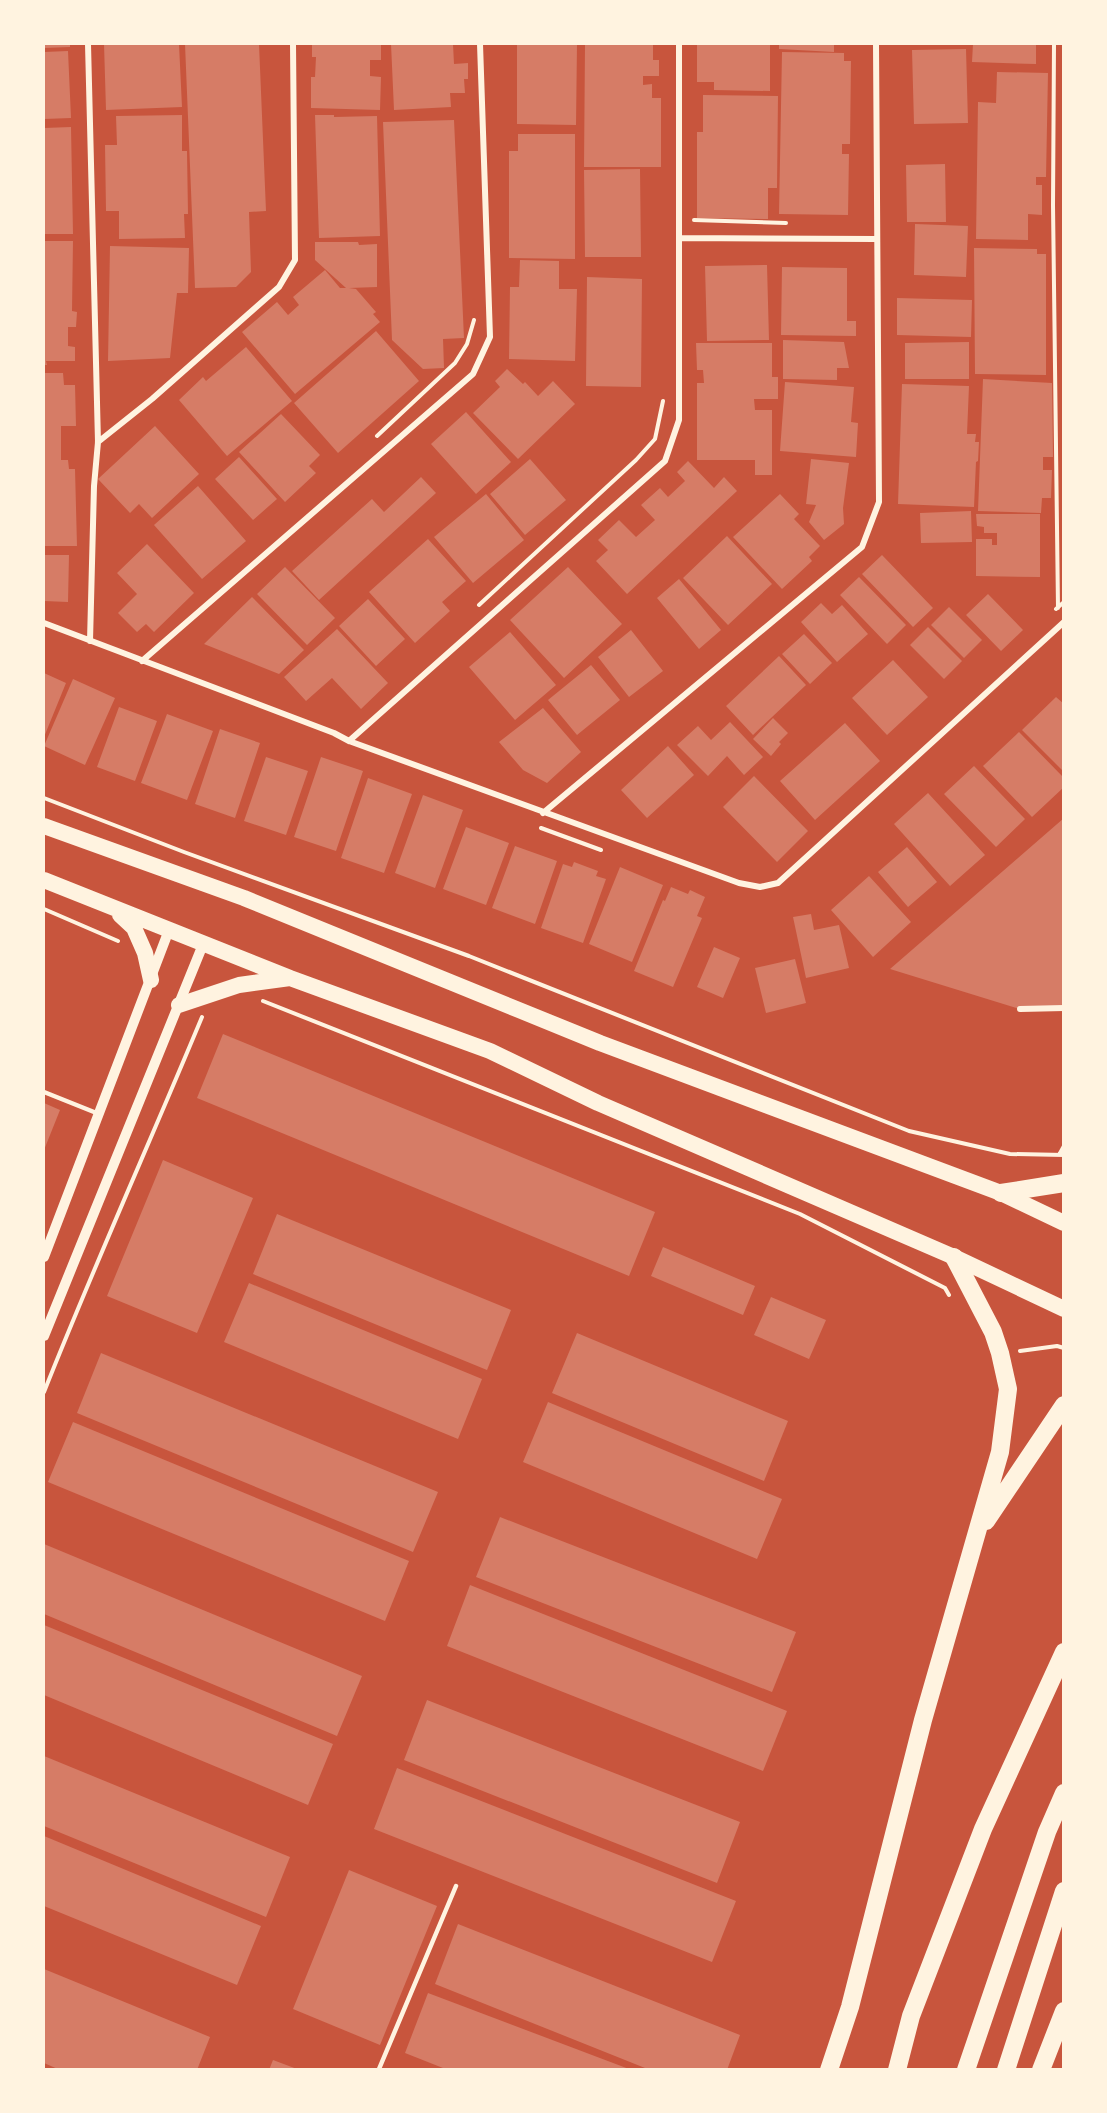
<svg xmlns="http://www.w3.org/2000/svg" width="1107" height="2113" font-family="'Golos Text',sans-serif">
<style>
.building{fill:#d67c66}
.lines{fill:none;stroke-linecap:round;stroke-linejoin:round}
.path{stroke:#fff3e0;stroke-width:4}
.service{stroke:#fff3e0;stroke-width:4.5}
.minor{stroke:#fff3e0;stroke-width:6}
.tertiary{stroke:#fff3e0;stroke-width:10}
.trunk{stroke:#fff3e0;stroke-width:16}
.motorway{stroke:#fff3e0;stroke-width:18}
</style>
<rect width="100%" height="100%" fill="#c8553d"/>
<!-- building -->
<path class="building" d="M44,44H70V47L44,48Z
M104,44H179L182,107L106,110Z
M185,44H259L266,211L249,212L251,272L236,287L195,288Z
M312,44H381V60H370V76L381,77L380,110L311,108V77H315L316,57H312Z
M391,44H453L454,64L468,63V79H464L465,93H450L451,107L394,110Z
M517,44H577L576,125L517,124Z
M585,44H653V60H659V76H643V85L652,84V98H661V167H584Z
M697,44H770V91L714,90V82H697Z
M779,44H834V52L779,49Z
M973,44H1036V64L972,62Z
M966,49L968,123L914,124L912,50Z
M68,51L71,118L44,119V52Z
M782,52L844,53V61H851L850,144H842V154H849L848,215L779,214Z
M997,72L1048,73L1046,177H1036V185H1042V215L1028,214V240L976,239L978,102L996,103Z
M703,95L778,96L777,188H768V219L697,218V132H703Z
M182,115V151H187L188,214H184L185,238L119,239V211H106L105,145H117L116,116Z
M315,115H334V117L377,116L380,236L319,238Z
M454,120L464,338L443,339L444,368L423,369L392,340L383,122Z
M71,127L73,234H44V128Z
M518,134H575V259L509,258V151H518Z
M945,164L946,222H907L906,165Z
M640,169L641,257H585L584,170Z
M915,224L968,226L966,277L914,275Z
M44,241H73L72,311L77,312L76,327H68V346L75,347V361H46L47,365H44Z
M315,242H358L359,245L377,244V287L349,288L356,289L376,312L373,314L380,322L295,394L242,332L277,302L288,315L299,305L293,297L325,270L340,288H346L315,260Z
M110,246L189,248L188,293H177L170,358L108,361Z
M974,248L1037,249V254H1046V375L975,374Z
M520,260L559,261V289H577L575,361L509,359L510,287H519Z
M767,265L769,340L707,341L705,266Z
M782,267L847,268V321H856V336L781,335Z
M587,277L642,279L641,387L586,386Z
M897,298L972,300L971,337L897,335Z
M376,331L419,381L338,453L294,403Z
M783,340L844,342L849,368H837V380L783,379Z
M969,342V379H905V343Z
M696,343H772V377H778V399H754L755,410H772V475H755V460H697V383H704L703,370H697Z
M246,347L292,401L227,456L179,400L203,377L206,381Z
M507,369L523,384L525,382L538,396L553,381L575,404L518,459L473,413L500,387L495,381Z
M44,373H63L64,385H75L76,426H61V460H68L69,469H75L77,546H44Z
M983,379L1052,383L1053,457H1043V470H1052L1051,498H1042L1041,513L978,511Z
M785,382L854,387L851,422L858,423L856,457L780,451Z
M902,384L969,386L967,434H976L975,442H979L978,461L976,462L974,507L898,504Z
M466,412L511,462L476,494L431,444Z
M281,414L320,455L309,466L316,473L285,502L239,452Z
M155,426L199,474L152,518L139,504L130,513L98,479Z
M239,457L277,499L253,520L215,479Z
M530,459L566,500L525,535L490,494Z
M811,459L849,463L843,508L844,524L824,540L809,522L816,505L806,504Z
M688,461L714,488L724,477L737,491L627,594L596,561L608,550L598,540L619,520L636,537L655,520L641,505L660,488L668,497L685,481L677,472Z
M421,477L436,493L319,600L292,571L372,499L384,512Z
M198,486L246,541L202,579L154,525Z
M486,494L524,540L473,583L434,537Z
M780,494L799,514L794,519L820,546L809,557L812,561L782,589L733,537Z
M971,511L972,542L921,543L920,513Z
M976,514H1040V577L976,576V539H992V545H997V533H984V527L977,526Z
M727,536L772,584L728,625L683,578Z
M428,539L466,581L442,602L450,611L415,643L369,592Z
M147,544L194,593L154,632L146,624L137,632L118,613L137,594L117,573Z
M44,555H69L68,602L44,601Z
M882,555L933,608L913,627L862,574Z
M285,567L335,618L307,645L257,594Z
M568,567L622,624L564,678L510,620Z
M859,577L906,625L887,644L840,595Z
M679,579L721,630L699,649L657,598Z
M988,594L1023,630L1001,651L966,615Z
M252,597L304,650L279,674L204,644Z
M368,599L405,639L376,666L339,626Z
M821,603L832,614L842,605L868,634L837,662L801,622Z
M949,607L982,640L964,658L931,625Z
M928,627L962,661L944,679L910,645Z
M337,629L388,683L361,709L332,678L306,701L284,677Z
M631,630L663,671L629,697L598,657Z
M510,632L556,685L515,720L469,667Z
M804,634L832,663L810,684L782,654Z
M779,656L806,685L753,735L726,706Z
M893,660L928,697L887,735L852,698Z
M591,665L620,700L577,735L548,700Z
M44,673L66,683L44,737Z
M73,679L115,698L85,765L44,746Z
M1056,697L1064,704V772L1022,730Z
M119,707L157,721L135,781L97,767Z
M543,708L581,752L547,783L523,770L499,742Z
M167,714L213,731L187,800L141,783Z
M773,718L788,733L779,742L781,744L771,756L753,739Z
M730,722L763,757L744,775L727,756L708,776L677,745L698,726L711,740Z
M845,723L880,761L815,820L780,781Z
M220,729L260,743L235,818L195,804Z
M1019,732L1064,778V787L1032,817L983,766Z
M668,746L694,775L647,818L621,790Z
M266,757L308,771L286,835L244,821Z
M321,757L363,771L336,851L294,837Z
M974,766L1025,819L996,847L944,794Z
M754,776L808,831L777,862L723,807Z
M368,778L412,794L384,873L341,858Z
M928,793L985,855L950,886L894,824Z
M423,795L463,810L435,888L395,873Z
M1064,818V1008L1020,1009L890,969Z
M466,827L509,843L486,905L443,889Z
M515,846L557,861L535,924L492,908Z
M907,847L937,882L908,907L878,872Z
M574,862L598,871L596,876L606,879L583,943L541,928L563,864L572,867Z
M620,867L663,885L632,962L589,944Z
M869,876L911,922L873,957L831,910Z
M671,887L688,894L690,890L705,897L697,916L702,918L673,987L634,971L663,900L665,901Z
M811,914L814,930L839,925L849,968L806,978L793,917Z
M714,947L740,958L723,998L697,987Z
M795,959L806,1003L766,1013L755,968Z
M223,1034L655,1212L629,1276L197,1098Z
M44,1103L60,1110L44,1150Z
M163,1160L253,1198L197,1333L107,1296Z
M277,1214L511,1310L487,1370L253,1274Z
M663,1247L755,1286L743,1315L651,1276Z
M249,1283L482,1379L458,1439L224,1342Z
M771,1297L826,1320L809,1359L754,1335Z
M577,1333L788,1421L764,1481L552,1393Z
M101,1353L438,1492L413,1552L77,1413Z
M548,1402L782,1499L757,1559L523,1462Z
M73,1422L409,1561L385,1621L48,1482Z
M500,1517L796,1632L772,1692L476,1577Z
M44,1544L362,1676L337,1736L44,1614Z
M470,1585L787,1711L763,1771L447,1646Z
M44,1625L333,1744L308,1805L44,1695Z
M427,1700L740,1822L717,1883L404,1760Z
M44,1756L290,1857L266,1917L44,1826Z
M397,1768L736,1901L712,1962L374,1829Z
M44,1836L261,1926L237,1985L44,1906Z
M349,1870L437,1906L380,2045L293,2009Z
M458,1924L740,2035L727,2070H650L435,1984Z
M44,1969L210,2037L197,2070H60L44,2063Z
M428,1993L629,2069V2070H448L405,2053Z
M273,2060L297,2069V2070H269Z"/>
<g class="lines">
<!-- path -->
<path class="path" d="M1054,44L1053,205L1058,608
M694,220L786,223
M377,436L455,363L467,344L474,320
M479,605L636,460L655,439L663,401
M1056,609L1064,602
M44,798L184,852L469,956L909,1131L1010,1154L1064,1155
M541,828L601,850
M44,909L118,941
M263,1001L800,1214L945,1288L949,1295
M1059,1155L1064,1146
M1020,1351L1057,1346L1064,1348
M44,1392C94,1266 150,1142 202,1017"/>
<!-- service -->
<path class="service" d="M44,1092L99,1114
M379,2069L456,1886"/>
<!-- minor -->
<path class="minor" d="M88,44L98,442L94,486L90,641
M679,238L876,239
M98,442L152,399L279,287L295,260L293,44
M44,623L334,733L349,741L739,883L760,887L778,883L1064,622
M142,661L473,374L490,337L480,44
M349,741L665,461L679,420V44
M543,813L862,547L879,502L876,44
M1020,1009L1064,1008"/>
<!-- tertiary -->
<path class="tertiary" d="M44,1257L169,930
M44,1336L204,942"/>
<!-- trunk -->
<path class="trunk" d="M44,826L244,898L600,1043L1001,1193L1064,1223
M44,880L290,978L490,1051L598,1103L954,1257L1064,1309
M120,915L134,928L145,953L151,980
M179,1005L239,985L290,978"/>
<!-- motorway -->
<path class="motorway" d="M1001,1193L1064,1183
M986,1521L1064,1405
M829,2070L850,2007L923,1720L1000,1452L1008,1389L1000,1353L993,1332L954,1257
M897,2070L911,2016L983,1829L1064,1652
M966,2070L1047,1832L1064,1793
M1006,2070L1064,1891
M1041,2070L1064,2011"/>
</g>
<!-- border -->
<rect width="1107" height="2113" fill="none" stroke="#fff3e0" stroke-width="90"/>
</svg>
